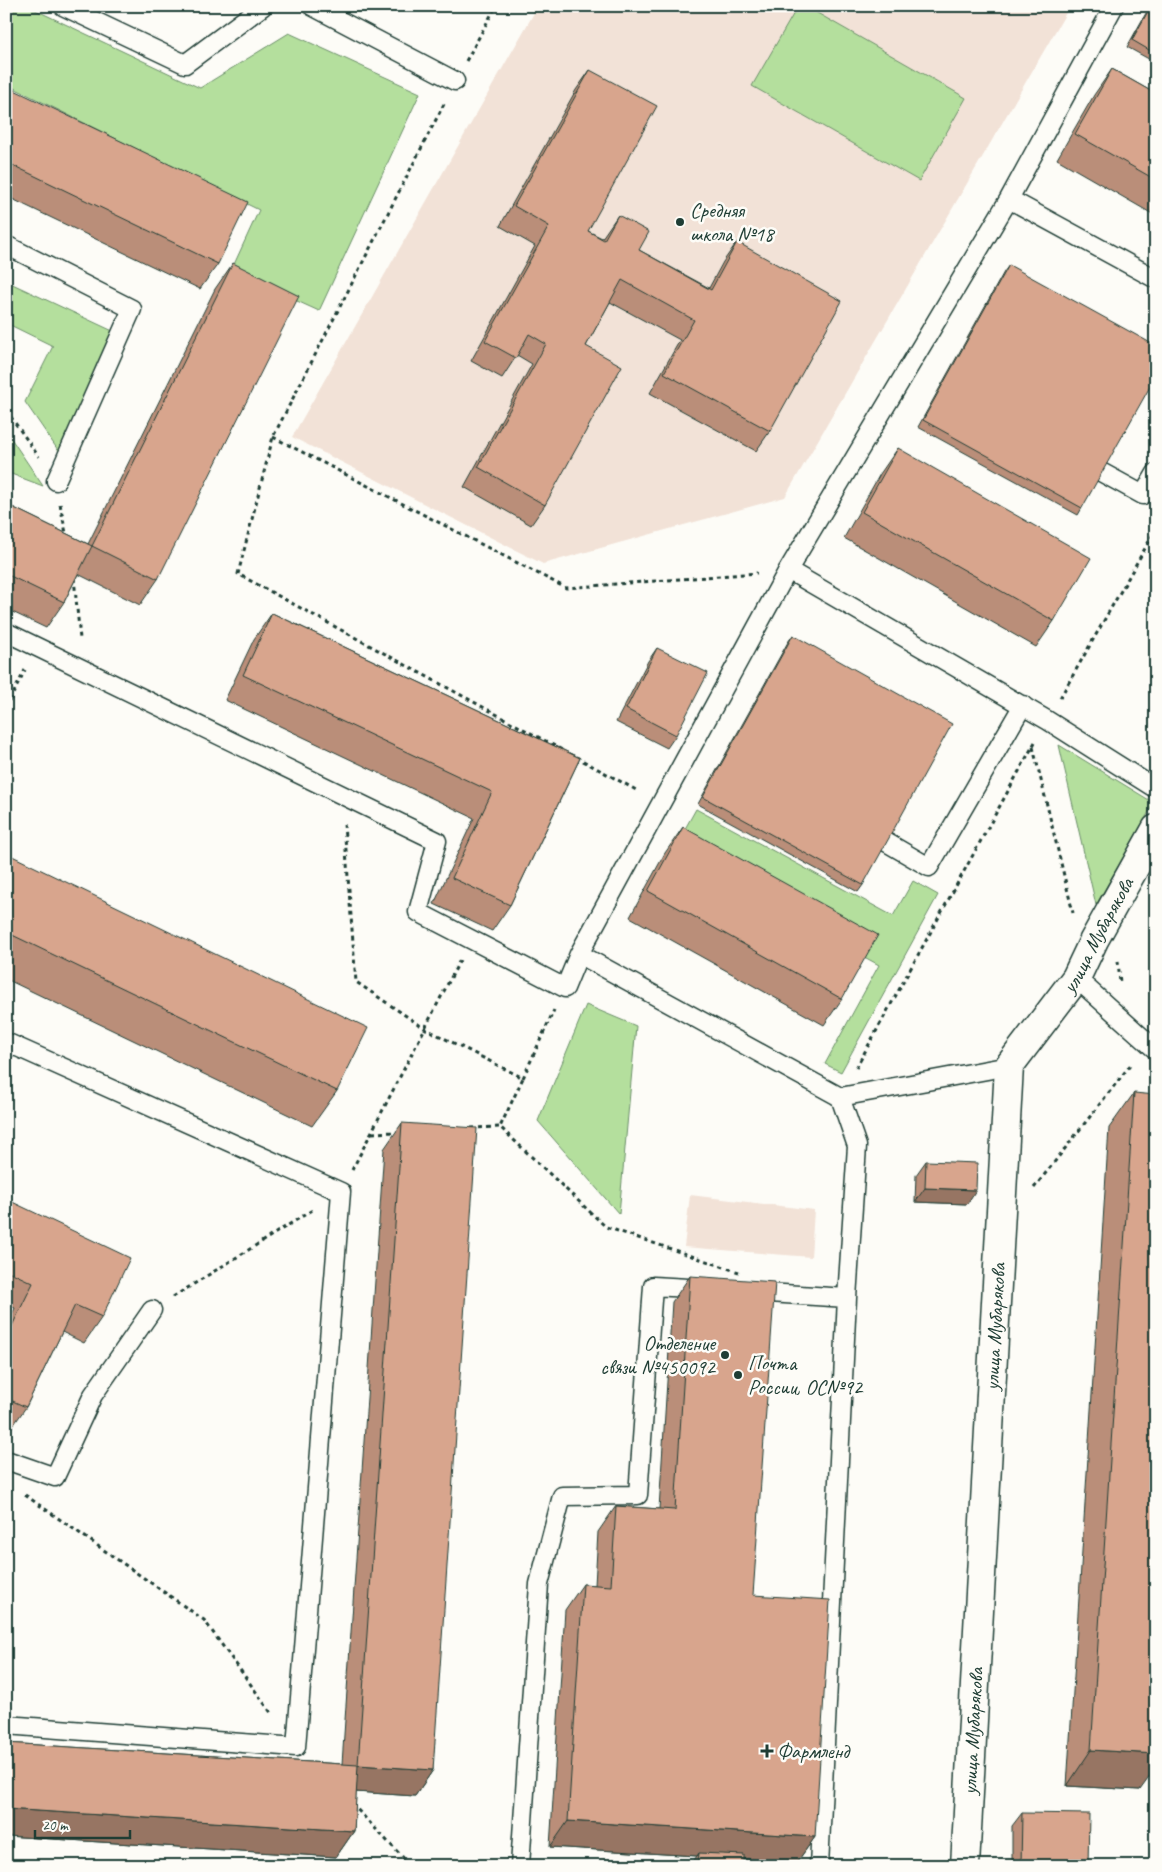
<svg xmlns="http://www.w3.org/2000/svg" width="1162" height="1872" font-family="Caveat,sans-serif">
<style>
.built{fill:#f2e2d7}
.green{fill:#b4df9d;stroke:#6a8e68}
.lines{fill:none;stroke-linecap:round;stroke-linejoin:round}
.service-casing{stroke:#1f3d34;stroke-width:21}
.minor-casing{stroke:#1f3d34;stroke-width:31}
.path{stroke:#1f3d34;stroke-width:3;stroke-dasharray:4 4;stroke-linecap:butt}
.service{stroke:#fdfcf7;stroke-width:18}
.minor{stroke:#fdfcf7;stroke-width:28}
.wall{fill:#ba8e79;stroke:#1f3d34}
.shaded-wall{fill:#977463;stroke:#1f3d34}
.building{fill:#d8a58d;stroke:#1f3d34}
.poi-dot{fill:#1f3d34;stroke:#fdfcf7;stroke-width:2}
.labels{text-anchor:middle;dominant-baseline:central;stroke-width:5;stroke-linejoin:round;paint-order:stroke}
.poi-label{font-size:21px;fill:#1f3d34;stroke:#fdfcf7;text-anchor:start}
.street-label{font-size:21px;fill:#1f3d34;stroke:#fdfcf7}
</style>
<rect width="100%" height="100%" fill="#fdfcf7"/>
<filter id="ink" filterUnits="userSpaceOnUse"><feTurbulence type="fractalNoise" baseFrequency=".02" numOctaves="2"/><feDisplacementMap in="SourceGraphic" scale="10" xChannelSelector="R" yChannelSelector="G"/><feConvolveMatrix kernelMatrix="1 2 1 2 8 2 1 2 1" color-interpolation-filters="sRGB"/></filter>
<g filter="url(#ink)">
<!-- built -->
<path class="built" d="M538,6H1070L785,497L543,564L292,437Z
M690,1195L814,1210L811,1257L684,1247Z"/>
<!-- green -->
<path class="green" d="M6,6H27L200,88L289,33L420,93L319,311L231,271L259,210L6,84Z
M798,6H805L966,98L919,181L752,86Z
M6,281L117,333L60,453L25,402L53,346L6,323Z
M6,431L43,486L6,472Z
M1059,745L1154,803L1096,905Z
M696,809L893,916L913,881L938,895L841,1072L825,1064L879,965L672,852Z
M586,1005L636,1026L619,1214L538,1121Z"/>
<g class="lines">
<defs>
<path id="service" d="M63,6L185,64L263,6
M312,6L455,81
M1009,199L1156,279
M6,245L132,309L56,481
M1101,472L1143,495L1156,473
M788,570L1047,720L1156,789
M6,632L437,841L418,912L565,988L579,954
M886,842L929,867L1023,705
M1076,978L1156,1050
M6,1042L341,1192L296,1747L6,1725
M840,1097L579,954L788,570L1009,199L1114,6
M752,1292L847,1298
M6,1460L55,1477L93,1395L152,1310
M520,1866L539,1584L562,1496L638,1495L653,1286L706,1289
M819,1866L847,1298L857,1146L840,1097L1009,1066"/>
<g id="minor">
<path id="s1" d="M965,1866L1009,1066L1076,978L1094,940L1156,829"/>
</g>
</defs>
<!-- service casing -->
<use href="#service" class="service-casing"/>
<!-- minor casing -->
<use href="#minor" class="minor-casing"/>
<!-- path -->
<path class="path" d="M466,61L496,6
M444,104L273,437L238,574L564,751
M6,410L39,457
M273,437L566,588L757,573
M60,504L67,538
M74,578L80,639
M1060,698L1156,529
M6,708L25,670
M1033,747L1073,913
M576,757L638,791
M344,824L356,982L424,1028L523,1078L500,1127L606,1227L739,1272
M1118,961L1120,983
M856,1068L1035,742
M523,1078L554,1010
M471,1128L500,1127
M372,1133L397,1132
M352,1170L460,960
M1034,1188L1132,1063
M173,1297L314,1209
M25,1495L204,1620L272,1714
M352,1804L411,1866"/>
<!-- service -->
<use href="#service" class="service"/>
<!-- minor -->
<use href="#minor" class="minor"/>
</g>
<!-- wall -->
<path class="wall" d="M1150,6H1156V63L1127,47Z
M1112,69L1156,94V216L1057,159L1094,95Z
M590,70L588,231L602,238L618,215L639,250L709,288L723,262L737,242L770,431L756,451L650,393L680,340L610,302L586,346L545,505L531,525L464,487L532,364L517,355L502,378L471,361L535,246L500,226L576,90Z
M6,86L218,264L200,289L6,196Z
M233,263L158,579L140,605L78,574L64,602L46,628L6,609V504L88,544L215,289Z
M1009,265L1082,508L1078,515L918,427L1004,272Z
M898,448L1054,621L1036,647L844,538L880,474Z
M272,613L580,758L510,905L492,931L434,904L474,818L225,700L254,639Z
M793,635L863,885L858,892L698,804L788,642Z
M657,648L676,735L667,748L616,722L648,661Z
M683,827L842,999L824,1025L630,917L665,853Z
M6,853L337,1091L312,1126L6,979Z
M1134,1093L1140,1790L1067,1786L1109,1128Z
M402,1123L433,1770L415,1796L356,1792L354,1831L336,1857L6,1836V1743L342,1764L384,1149Z
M926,1161L967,1204L915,1202L916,1175Z
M6,1199L102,1317L84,1343L62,1332L26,1407L8,1433L6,1432V1326L15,1308L6,1305Z
M690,1276L753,1595L815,1837L797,1862L744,1859V1866H690L697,1856L550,1847L565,1610L583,1584L595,1585L598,1532L616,1506L659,1509L672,1302Z
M1022,1813L1088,1866H1012V1826Z"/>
<!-- shaded-wall -->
<path class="shaded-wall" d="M925,1188L976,1190L967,1204L915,1202Z
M1091,1750L1156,1754V1768L1140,1790L1067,1786Z
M358,1765L433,1770L415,1796L340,1791Z
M6,1809L354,1831L336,1857L6,1836Z
M568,1821L815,1837L797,1862L698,1856L699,1853L697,1856L550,1847Z"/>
<!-- building -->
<path class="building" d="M1151,6H1156V54L1132,40Z
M1112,69L1156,94V180L1075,134Z
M590,70L657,106L588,231L604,240L618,215L649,232L639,250L711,290L737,242L842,301L770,431L664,373L694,320L622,280L586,346L622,366L545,505L478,467L546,344L529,334L516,358L485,341L549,226L514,206Z
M6,86L248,202L218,264L6,162Z
M233,263L299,296L158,579L92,546Z
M1009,265L1156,346V376L1082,508L923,420Z
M898,448L1091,558L1054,621L862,512Z
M6,504L92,546L64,602L6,574Z
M272,613L580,758L510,905L452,878L492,792L243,675Z
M793,635L952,724L863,885L703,797Z
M657,648L708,673L676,735L626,709Z
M683,827L878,935L842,999L648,891Z
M6,853L368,1028L337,1091L6,932Z
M1134,1093L1156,1095V1754L1091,1750Z
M402,1123L477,1128L433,1770L358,1765L354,1831L6,1809V1743L358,1765Z
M926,1161L977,1163L976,1190L925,1188Z
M6,1199L130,1258L102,1317L75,1305L26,1407L6,1398V1326L11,1328L33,1283L6,1270Z
M690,1276L775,1282L753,1595L830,1600L815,1837L568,1821L583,1584L611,1586L616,1506L675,1510Z
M1022,1813L1089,1814L1088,1866H1021Z
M699,1853L744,1855V1866H698Z"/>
</g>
<!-- markers -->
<g class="poi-dot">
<circle cx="680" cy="222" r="5"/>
<circle cx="725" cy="1355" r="5"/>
<circle cx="738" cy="1375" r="5"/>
<path d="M764.5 1743.5h5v5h5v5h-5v5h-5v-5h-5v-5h5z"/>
</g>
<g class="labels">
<!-- poi labels -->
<g class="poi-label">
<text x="690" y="210">Средняя<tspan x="690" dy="24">школа №18</tspan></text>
<text x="715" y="1343" text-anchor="end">Отделение<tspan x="715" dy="24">связи №450092</tspan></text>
<text x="748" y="1363">Почта<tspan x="748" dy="24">России, ОС№92</tspan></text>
<text x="777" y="1751">Фармленд</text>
</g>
<!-- street labels -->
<g class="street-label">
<text stroke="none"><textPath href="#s1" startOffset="960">улица Мубарякова</textPath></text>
<text stroke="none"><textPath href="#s1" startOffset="540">улица Мубарякова</textPath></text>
<text stroke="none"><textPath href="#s1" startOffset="135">улица Мубарякова</textPath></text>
</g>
</g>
<!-- margin -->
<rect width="1162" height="1872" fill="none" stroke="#fdfcf7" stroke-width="25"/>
<rect x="12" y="12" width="1137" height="1847" fill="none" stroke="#1f3d34" stroke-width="2" filter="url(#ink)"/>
<!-- scale -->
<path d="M35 1830v8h95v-8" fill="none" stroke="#1f3d34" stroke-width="2.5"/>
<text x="42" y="1830" font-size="15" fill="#1f3d34" stroke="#fdfcf7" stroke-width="4" paint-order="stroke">20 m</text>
</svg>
